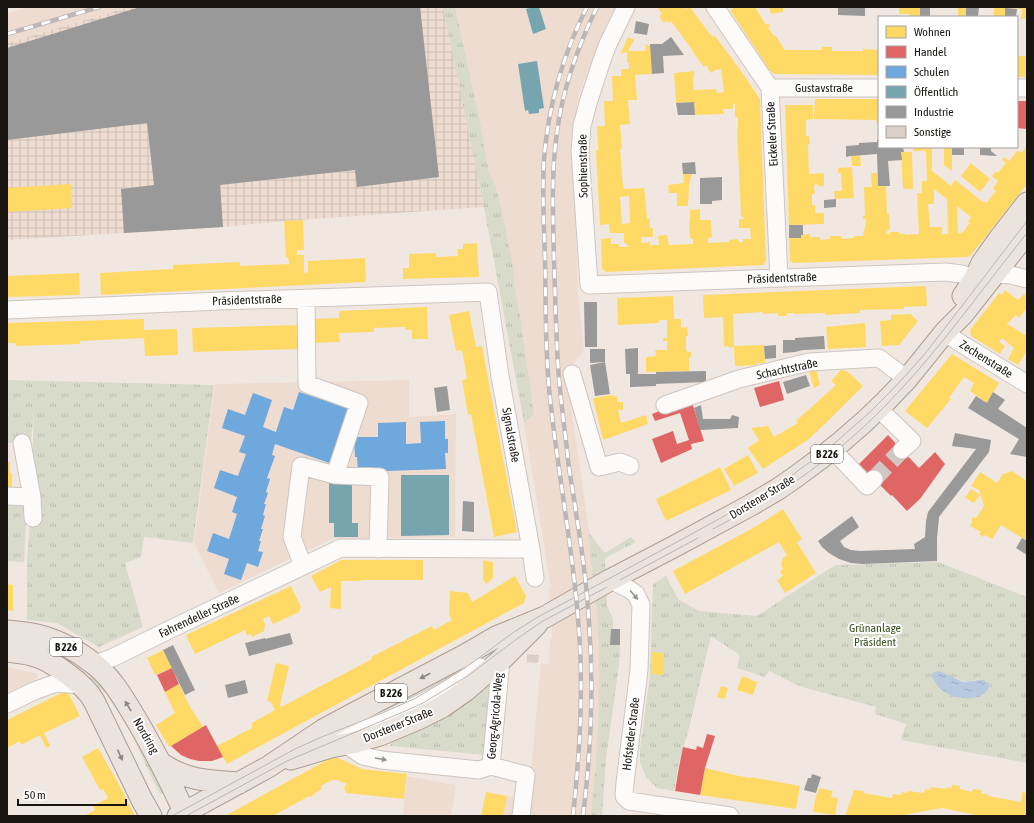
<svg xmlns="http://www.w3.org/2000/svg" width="1034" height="823" font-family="'Asap Condensed',sans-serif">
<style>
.built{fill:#eedcd1}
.industrial{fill:url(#industrial-grid)}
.grass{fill:url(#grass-tufts);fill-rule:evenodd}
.water{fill:url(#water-ripples)}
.homes{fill:#ffd966;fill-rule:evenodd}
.shops{fill:#e06666}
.schools{fill:#6fa8dc}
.public{fill:#76a5af}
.industry{fill:#999}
.building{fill:#dad0c6}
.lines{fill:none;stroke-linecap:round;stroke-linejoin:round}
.minor-tunnel{stroke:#d1c7c2;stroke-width:17;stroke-dasharray:17 8;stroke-linecap:butt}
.minor-casing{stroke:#ccc5c0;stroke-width:19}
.major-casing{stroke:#ac9c90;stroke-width:23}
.minor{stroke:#fdfbfa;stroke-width:17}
.major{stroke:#ebe3dd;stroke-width:21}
.tram{stroke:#bab7b6;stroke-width:1}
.rail-casing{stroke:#bab7b6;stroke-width:4.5}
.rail{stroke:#fff;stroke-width:3;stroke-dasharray:9;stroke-linecap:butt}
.oneway{fill:#979391}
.oneway2{fill:#8d8681}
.labels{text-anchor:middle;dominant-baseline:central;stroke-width:4;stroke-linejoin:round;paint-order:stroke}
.shield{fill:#fff;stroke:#5f5a58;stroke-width:1}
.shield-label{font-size:11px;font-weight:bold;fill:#1a1410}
.street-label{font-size:12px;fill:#1a1410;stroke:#fff}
.park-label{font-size:12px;fill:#36511a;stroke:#fff}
</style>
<defs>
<pattern id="industrial-grid" width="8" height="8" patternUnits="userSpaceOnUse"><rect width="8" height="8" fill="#eedcd1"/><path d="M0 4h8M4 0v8" fill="none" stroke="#ccbcb2"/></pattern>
<pattern id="grass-tufts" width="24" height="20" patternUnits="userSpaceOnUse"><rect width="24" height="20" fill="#d8dbca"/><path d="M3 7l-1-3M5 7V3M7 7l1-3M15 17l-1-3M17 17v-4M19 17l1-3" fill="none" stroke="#b9bbac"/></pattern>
<pattern id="water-ripples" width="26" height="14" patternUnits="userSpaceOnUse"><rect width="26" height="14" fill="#b6c9de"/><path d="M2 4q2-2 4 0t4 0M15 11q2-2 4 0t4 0" fill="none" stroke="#9cacbd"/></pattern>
</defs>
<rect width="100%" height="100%" fill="#f1e7e1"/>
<!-- built -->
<path class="built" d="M29,7H129L7,43V13Z
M455,7H616L610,17L591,63L579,96L572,130L578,295L584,350L566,373L594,564L605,558L607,606L613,619V629H620L619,665L606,757L602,816H503L507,796L523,799L529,791L541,663L549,665L550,638H552L549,589L551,588L524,423L534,414L520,315L514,283V271L503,215L495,184L489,173L480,121Z
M409,380V417L456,414L455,537L332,539L219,593L194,543L215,384Z
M7,667L33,673L37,674L38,677L35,680L7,693Z
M407,776L456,785L451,816H403Z"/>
<!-- industrial -->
<path class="industrial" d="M129,7H443L484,207L284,221L223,227L7,240V43Z"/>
<!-- grass -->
<path class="grass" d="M443,7H455L480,121L489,173L495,184L503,215L514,271V283L520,315L534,414L524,423L484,207Z
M7,380L214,385L193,543L144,537L141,557L125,563L143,627L99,647L57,623L27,620V561L30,520L34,410L31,444L7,443Z
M7,503L27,504L24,562L7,561Z
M589,533L605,553L631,537L636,542L605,558L607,606L613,619V629L611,630L620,645L619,665L606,757L602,816H591C598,754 601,690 598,627C597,596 590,565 589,533Z
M938,562L1027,597V763L901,740L906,724L875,714L876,707L802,687L769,671L765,677L737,668L740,655L711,636L688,732L679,762L674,791L657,788L646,777L640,762V749L650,675L653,584L666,576L678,599L699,611L757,616L835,565ZM954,677C963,682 969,683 979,679L952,696Z
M93,674L103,683L166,791L160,794C145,766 134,735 117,708C109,696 100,687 90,678Z
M493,681L486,755L390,746L394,738L438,719Z"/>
<!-- water -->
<path class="water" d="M938,671L942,672L963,682L983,680L988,683L989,688C980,703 955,700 942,690C938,687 935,682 932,677L933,673Z"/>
<!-- homes -->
<path class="homes" d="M657,7H685L686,9L690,7L712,37L714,35L739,68L760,99L766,261L763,265L606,272L602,269L601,239L611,238V244H619V247H629L624,242V233H610L609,224L600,225L596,151L598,150L597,126H605L604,101H613L612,76H621V69H629V63H627V53L624,52L623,54L621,53L628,37L634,40L628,51H646L645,44L650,46L651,51L652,74L635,75L637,100H628L630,124L620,125L622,149H620L623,187L625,189L644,188L645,195L647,219H650V228H653V237H641V243L650,242V245H659L658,236L667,235L669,245L693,244V239L690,238L689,221H690V210L700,209V220H711L712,237L708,238V243L729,242V240L738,239L739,242H743V239H751L750,228H739V219H744L743,217H741V214L737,129H738V117H735V104H733V109H723L724,114L695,115L694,102L676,103L674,73L694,71V78H693L694,90L716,89L717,93L724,92L721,69L715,70L711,73L706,65L704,67L692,51H693L671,21L668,23L667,21L664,23L659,16L662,14ZM629,196L630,223L622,224L620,197Z
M735,7H753L754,8L755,7L766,25L768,23L770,26L768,28L774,36L775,35L785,50H822V47H832V51H863V49L879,50V75L775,74L770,71L730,10Z
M769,7H783V12L771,14Z
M899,7H920V17H909V14H899Z
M958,7H966V17H958Z
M1000,7H1027V19H1021L1022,9L1005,8V17H994V8H1000Z
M1017,56H1027V77H1017Z
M815,99H879V124H877L876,120L814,119Z
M785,105H813V119L806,120V136H809L810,144L808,145L809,174L824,173V186H818V184L814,185L815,194H812V205H815V213H824V224L789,225Z
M1027,146V184L971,255L967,257L794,263L790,261L789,238H801V235L810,234V237H820V240L830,239V236H841V239L854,238V236H863L866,222V219H863V216L865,215L864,187H872L871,173H877L878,186H886L887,214H889L890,229L886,232L887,234H890V232H899V234H905V235L919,234L917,193H922V181H927L926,151H913V147H927L932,148V169L931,170L951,186L955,180L983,202V201L986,203L996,191L993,188L998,181L992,176L996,171L998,173L1006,163L1002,160L1004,157L1009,161L1018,150L1021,153ZM934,189L947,199L948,233L949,234H942V227H930L928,204H934ZM957,206L971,217L968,222L970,223L962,233H958Z
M944,147H952V171L944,165Z
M901,152H912L913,189H903Z
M860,155L861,166H852L851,156Z
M971,163L990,179L980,192L961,176Z
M852,167L854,198L835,199L834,191H842L841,173H838V168Z
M683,174H692L689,184L688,206H677V193H669L668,185L684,183Z
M71,184L72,208L7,212V188Z
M303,220L304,250H297V255H304V273L308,272V261L365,258L366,282L101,295L100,273L173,269V265L240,262V266L289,264L288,257H286L284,221Z
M477,243L479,277L437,278L403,279V268H409V254L436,253V257L458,256V249H463V244Z
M79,273L80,295L7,297V276Z
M926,286L927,306L904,307V309L860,310V313L825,315V313L794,314V313H787V316H778V313L763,314V312L733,314L734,346L764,345L765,363H756L757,365L735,366L734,347L729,348V346L724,347L723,317L704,318L703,295Z
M1005,290L1018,300L1024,294L1027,295V308L1019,318L1015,315L1009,323L1008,322L1007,324L1027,336V351L1018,365L1008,359L1014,348L1002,338L999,342L1005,346L1000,354L971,336L970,330L999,293L1002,295Z
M673,296L674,319H681V328L687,327L688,336H686V351L691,352V357H689V371L646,372V357L656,356L655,350H667V341H663V338H667V320H659V323L618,325L617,298Z
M427,307L428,339H412V330H405V327L374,328V332L339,333L340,342L312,343V319L339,318V311Z
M469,311L476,347L482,346L517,532L494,537L471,414L468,415L462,380L467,379L462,350L456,351L449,315Z
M910,314L918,321L899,345L882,346L880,321L891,320V315Z
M144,319V330L177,329L178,355L145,356L144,338L80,341V344L16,346L15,343H7V323Z
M865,323L866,347L828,349L826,327Z
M298,325L299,349L193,352L192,328Z
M952,354L999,383L987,403L970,391L974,383L964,377L949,398L951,399L927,428L905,411Z
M816,370L820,385L814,388L809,371Z
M841,370L847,371L863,386L830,419L809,439L763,469L748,448L759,440L751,428L768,426L774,437L798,423L796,421L836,385L831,381Z
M611,395L617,397V402H623V410H618L621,423L646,415L648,424L603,440L593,398Z
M748,455L758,473L734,486L724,469Z
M7,462H10V473H12V488L7,487Z
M720,467L731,490L666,521L656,499Z
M1012,471L1027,481V541L1001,525L992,539L985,535L983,537L979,534L981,532L970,526L972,523V518L977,517L984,506L979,490L971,486L980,472L997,483L1003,474Z
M971,489L980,495L974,503L965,498Z
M783,509L802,539L797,542L816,573L785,593L777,580L783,576L780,571L783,569L781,565L783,558L787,555L779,542L685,594L673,571L755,527Z
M341,560H423V580H361V581H341V609L330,608L331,587L320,592L311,576Z
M483,560L493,562V578L486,584L483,579Z
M515,576L526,596L524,603L227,764L217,746L252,728V723L275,710L271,702L267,701L276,663L289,666L280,705L281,707L372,659L371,657L432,626L434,630L452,620L449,615L450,591L468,593L472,602Z
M7,584L13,585V611L7,610Z
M291,586L301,607L299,612L273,624L269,616L263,619L265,624L264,631L252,637L251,634L247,636L245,630L195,654L186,635Z
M163,650L172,668L155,675L147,658Z
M652,652L664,653L663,675L651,674Z
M742,676L757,682L753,695L737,690Z
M179,684L189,705L203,727L169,747L156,725L175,713L165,692Z
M721,686L728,688L725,699L717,697Z
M67,690L80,716L44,733L50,746L46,748L40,735L21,745L20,741L7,748V720Z
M98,748L117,781L135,816H84L95,810L93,806L108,798L103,789L100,790L82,757Z
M332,758H338L362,769L407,774L404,799L346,793L344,787L347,784L337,780H332L321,786L322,789L315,793V794L310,797L309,796L273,816H225L327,760Z
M705,768L739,776L751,778V777L800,786L796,809L700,795Z
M952,785L960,786V789L972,792L973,789L982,790L981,793L989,795L988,796L1021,802L1022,792L1027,793V816H981L942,808L898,816H845L854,790L864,791L863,793L892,798L893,794L901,795L902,792L908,793V791L924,793L925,789L930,790L931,787L946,789L947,787L951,788Z
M819,788L833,791L831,797L838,798L835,815L813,812L816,795H817Z
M486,792L507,796L503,816H481Z"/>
<!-- shops -->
<path class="shops" d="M1017,101H1026V129L1017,128Z
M779,381L784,400L760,407L754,388Z
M691,399L704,441L691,444L692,449L661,463L652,439L673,431L677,444L689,440L680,413L655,421L652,414Z
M888,435L919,468L935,452L945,464L920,499L907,511L892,495L891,496L859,464Z
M172,668L179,684L165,692L157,675Z
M206,725L223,757L212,761H199L190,759L181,755L171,746Z
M707,734L715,736L705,768L700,795L675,791L679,767L683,747L696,750L697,746L703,748Z"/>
<!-- schools -->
<path class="schools" d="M299,392L350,409L332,464L275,444L272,455L275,456L267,478L270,479L266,492L268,493L264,504H266L263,515L265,516L261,529H263L259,541H261L258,551L263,552L258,567L247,563L241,580L224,574L229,559L207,551L213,533L229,539L237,514L232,512L237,497L214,488L220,470L238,476L246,454L239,452L245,436L222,428L228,409L245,415L253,393L272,400L263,427L276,432L284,407L293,410Z
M445,421V439H448V453H445L446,469L358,472L357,457H355L354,437H378V423L406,422V444L421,443L420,422Z"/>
<!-- public -->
<path class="public" d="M534,7H539L546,29L533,34L526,9Z
M537,61L544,108L539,109V113L529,114L528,110L525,111L518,64Z
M401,475H449V535L401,536Z
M329,480H352V523H358V537H334V523H329Z"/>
<!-- industry -->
<path class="industry" d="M140,7H420L439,177L357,187L355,170L220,185L223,227L124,233L121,189L154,185L147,123L7,140V48Z
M838,7H865V16L838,15Z
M920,7H930V17H920Z
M966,7H979L978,17H966Z
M1005,8L1017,9L1016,17H1005Z
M636,21L649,24L647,35L634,33Z
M671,37L684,55L663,56L664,73L652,74L650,44H662Z
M694,102L695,115H678L676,103Z
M877,140H879V147H903L904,152H901L902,160L888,161L890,186H878L877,154L851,156L846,157V146L859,145V143L877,142Z
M952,147H964V155H952Z
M980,147H991V151L997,156L980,155Z
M695,162L696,174H683L682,163Z
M722,177V200L712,201V204H700V178Z
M836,199V207L824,208V200Z
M789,225H803V235H801V238H789Z
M584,302H597V347H585Z
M824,336L825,349L803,350L795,352L783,353V340H795V338Z
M776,345V358L765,359L764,346Z
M638,348V374H656V372L706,371V382L656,384V386L630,387V374H626L625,349Z
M590,349H605V362L590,363Z
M605,362L610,394L595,396L590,365Z
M806,375L810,386L787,394L783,382Z
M447,386L450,410L437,412L434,388Z
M993,392L1005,400L998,409L1027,428V457L1010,454L1019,439L968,408L976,396L987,403Z
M701,405L703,419H730L732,415L739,417L738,428L700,430L694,408Z
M955,433L991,440L989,452L939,517L937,538V561L863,564L851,563L839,559L829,553L822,547L818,541L852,516L859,527L840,541L844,547L851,550L860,551L915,549L914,544L925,537L926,521L928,512L976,449L952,446Z
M463,501L474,502V532L462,531Z
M1022,538L1027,541V555L1016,548Z
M611,629H620V645H610Z
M290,633L293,644L249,656L245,643L265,638V639Z
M173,645L195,690L185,695L163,650Z
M245,680L248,693L228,698L225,685Z
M812,774L821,777L816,793L804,790L808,778H811Z"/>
<!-- building -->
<path class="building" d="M527,654L539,655L538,663L527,662Z"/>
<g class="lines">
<!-- minor-tunnel -->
<path class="minor-tunnel" d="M874,479L902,450"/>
<defs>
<path id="minor" d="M626,7L608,44L602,60L588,103L582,126L580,151L589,285L946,272L961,274L975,278L986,271
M715,7L770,88L779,278
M770,88H879
M1017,88H1027
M995,274L1011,275L1027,279
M306,298L307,384L359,403L335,475
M7,310L221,301L488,292L500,376L531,549L535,578
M945,332L957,341L1027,384
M572,374L599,467L620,462L630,466
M665,405L739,379L809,362L879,358L907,379
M879,409L912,441L902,450
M22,443L32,497
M832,449L867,486L874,479
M7,496L32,497L33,518
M303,566L292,537L301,466L335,475L380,477L378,549
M610,580L627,588L636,594L641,605L639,670L625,783L624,796L629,801L730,816
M94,664L112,658L175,627L341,548L531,549
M7,704L34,691L56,683L82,685
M344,737C392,718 439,697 480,667
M345,744L363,756L381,760L479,770L491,766
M491,766L501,660
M491,766L526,775L521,816"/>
<path id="major" d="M963,296L975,278L982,263L999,239L1027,203
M7,631C17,632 27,633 37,635C57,640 78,651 94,664C111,677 122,696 133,714C153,747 170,781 186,816
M7,651C15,652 24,653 32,655C51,660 84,683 94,701L142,800L151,816
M291,759L331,747L356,742L380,735L418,719L442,707L465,691L473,684L501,660L537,624
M162,764C188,781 208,781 239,783
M178,816L268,767L323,730L349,716L465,655L496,637L545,617L610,580L677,545L751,505L778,489L794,478L821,458L841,442L864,422L886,401L907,379L945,332L963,314L1027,233"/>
</defs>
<!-- minor casing -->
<use href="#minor" class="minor-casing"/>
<!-- major casing -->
<use href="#major" class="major-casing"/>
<!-- minor -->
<use href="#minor" class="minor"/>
<!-- major -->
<use href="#major" class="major"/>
<!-- tram -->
<path class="tram" d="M713,529C737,516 760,504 782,490C819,467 857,435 887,404C939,351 981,290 1027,233
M620,580L698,538
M172,816L295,749L324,736L382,713L414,699L431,689L465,668L514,632L538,617L699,530L746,504L788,478L828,449L870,412L889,393L908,373L928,350L958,311L1027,221
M186,816L287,761L403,712L423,703L469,675L518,638L543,621L607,587"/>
<defs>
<path id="rail" d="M7,34L99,7
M573,816C579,760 583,704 580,648C576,567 560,487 551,407C545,358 546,308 545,259C544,226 542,193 544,160C548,108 563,54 587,7
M583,816C591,752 594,687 589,623C587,586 582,549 576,513C574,495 570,478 568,460C565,429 560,397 558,366C556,330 555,294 554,259C553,217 551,174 557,132C563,88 578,46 597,7"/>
</defs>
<!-- rail casing -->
<use href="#rail" class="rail-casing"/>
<!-- rail -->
<use href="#rail" class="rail"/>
</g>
<!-- one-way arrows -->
<defs><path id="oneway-solid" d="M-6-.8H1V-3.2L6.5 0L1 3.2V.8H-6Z"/></defs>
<g class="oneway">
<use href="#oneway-solid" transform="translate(634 595) rotate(49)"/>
<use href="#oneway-solid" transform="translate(381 759) rotate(10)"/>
</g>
<g class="oneway2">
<use href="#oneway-solid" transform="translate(425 676) rotate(153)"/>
<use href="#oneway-solid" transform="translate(128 706) rotate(-121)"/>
<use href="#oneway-solid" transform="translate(120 755) rotate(65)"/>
</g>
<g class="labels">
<!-- shield labels -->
<g class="shield">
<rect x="811" y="445" width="32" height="18" rx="3"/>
<rect x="50" y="638" width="32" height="18" rx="3"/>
<rect x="375" y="684" width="32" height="18" rx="3"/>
</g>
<g class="shield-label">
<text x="827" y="454">B 226</text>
<text x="66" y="647">B 226</text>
<text x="391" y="693">B 226</text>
</g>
<!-- street labels -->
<g class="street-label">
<text x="824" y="88">Gustavstraße</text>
<text transform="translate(772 134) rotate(-93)">Eickeler Straße</text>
<text transform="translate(583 166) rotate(-91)">Sophienstraße</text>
<text transform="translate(782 278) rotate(-2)">Präsidentstraße</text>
<text transform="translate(247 300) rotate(-2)">Präsidentstraße</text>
<text transform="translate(986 359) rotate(32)">Zechenstraße</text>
<text transform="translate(787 369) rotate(-12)">Schachtstraße</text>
<text transform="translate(511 435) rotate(80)">Signalstraße</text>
<text transform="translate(762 497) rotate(-31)">Dorstener Straße</text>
<text transform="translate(199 616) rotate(-25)">Fahrendeller Straße</text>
<text transform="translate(495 716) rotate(-85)">Georg-Agricola-Weg</text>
<text transform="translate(398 725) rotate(-22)">Dorstener Straße</text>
<text transform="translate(631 734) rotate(-83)">Hofsteder Straße</text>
<text transform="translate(146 736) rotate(60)">Nordring</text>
</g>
<!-- park labels -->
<g class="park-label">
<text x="875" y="628">Grünanlage<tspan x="875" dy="14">Präsident</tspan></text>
</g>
</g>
<!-- border -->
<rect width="1034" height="823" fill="none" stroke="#1a1410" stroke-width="16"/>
<!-- legend -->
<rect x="878" y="16" width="140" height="132" fill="#ffffff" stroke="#a3a19f"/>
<rect x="886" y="26" width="20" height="12" fill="#ffd966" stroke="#a3a19f"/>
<text x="914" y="36" font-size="12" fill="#1a1410">Wohnen</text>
<rect x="886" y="46" width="20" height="12" fill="#e06666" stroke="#a3a19f"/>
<text x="914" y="56" font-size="12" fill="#1a1410">Handel</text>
<rect x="886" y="66" width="20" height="12" fill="#6fa8dc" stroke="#a3a19f"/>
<text x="914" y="76" font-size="12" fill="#1a1410">Schulen</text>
<rect x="886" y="86" width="20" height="12" fill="#76a5af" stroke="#a3a19f"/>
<text x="914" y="96" font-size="12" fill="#1a1410">Öffentlich</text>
<rect x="886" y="106" width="20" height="12" fill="#999999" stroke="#a3a19f"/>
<text x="914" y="116" font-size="12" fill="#1a1410">Industrie</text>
<rect x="886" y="126" width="20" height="12" fill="#dad0c6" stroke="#a3a19f"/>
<text x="914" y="136" font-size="12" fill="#1a1410">Sonstige</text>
<!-- scale -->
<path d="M18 799v6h108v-6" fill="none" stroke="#1a1410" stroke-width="2"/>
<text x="24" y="799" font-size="12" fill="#1a1410" stroke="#ffffff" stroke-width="3" paint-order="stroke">50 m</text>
</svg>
